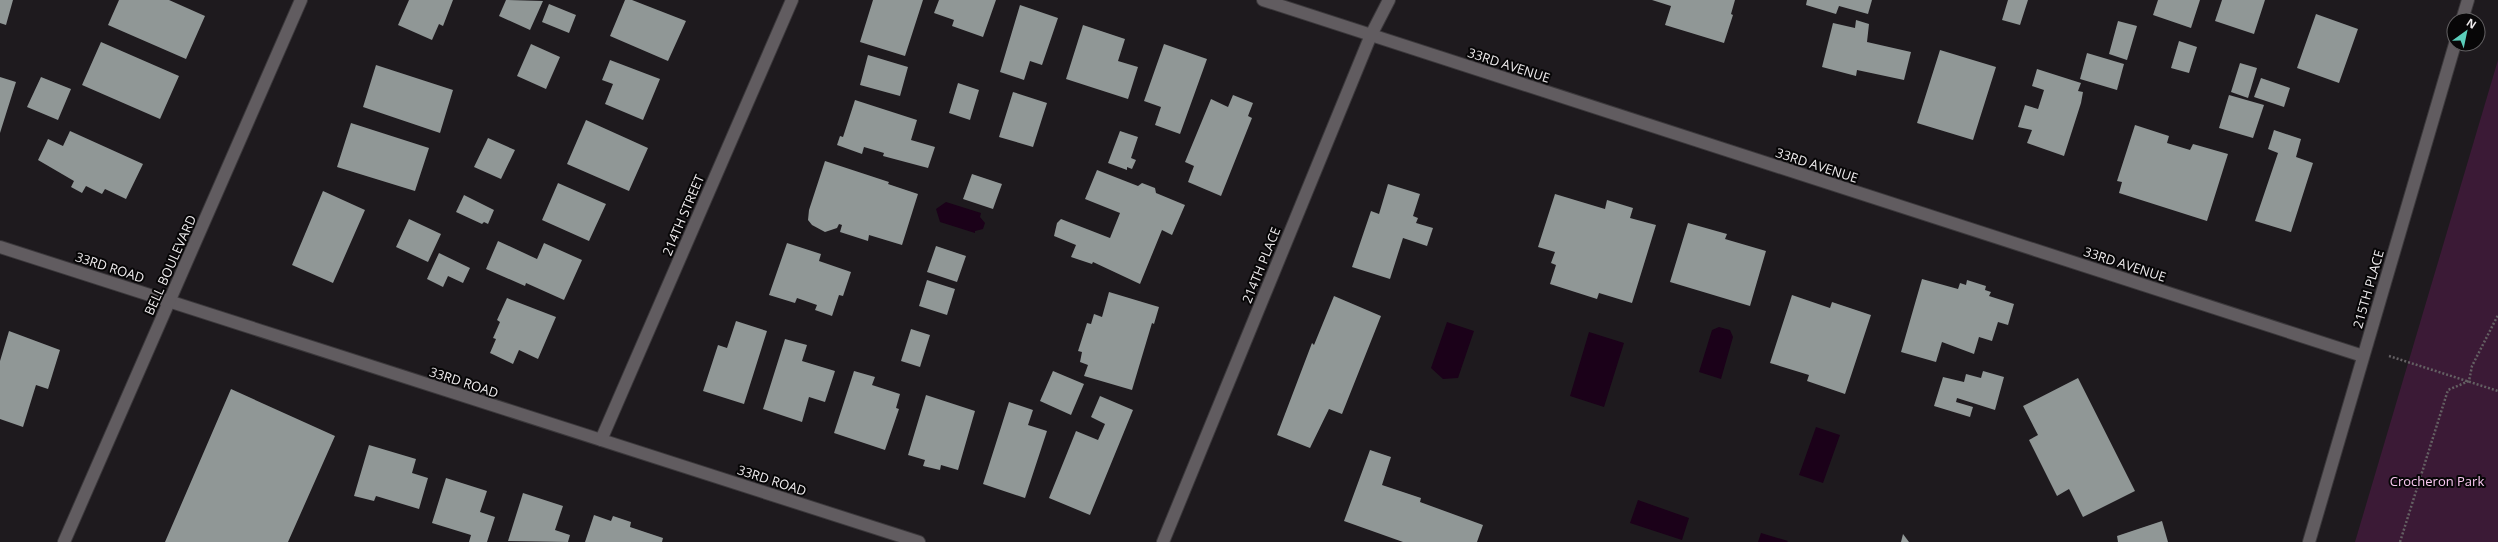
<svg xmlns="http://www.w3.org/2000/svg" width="2498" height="542" font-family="'Open Sans',sans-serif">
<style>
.green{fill:#3b1a36}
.water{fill:#1b0119}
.building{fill:#909796}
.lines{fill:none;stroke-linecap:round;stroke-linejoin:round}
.minor-casing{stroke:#3b383b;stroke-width:14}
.tertiary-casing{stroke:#3b383b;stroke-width:14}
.path{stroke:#646063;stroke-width:2.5;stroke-dasharray:2 2;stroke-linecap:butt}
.minor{stroke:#615c60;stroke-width:12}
.tertiary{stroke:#615c60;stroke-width:12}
.labels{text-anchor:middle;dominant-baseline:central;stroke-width:4;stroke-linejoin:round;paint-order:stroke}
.street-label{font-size:13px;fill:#f0edef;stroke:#070607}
.park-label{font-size:13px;fill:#fac8f1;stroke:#070607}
</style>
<rect width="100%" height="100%" fill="#1e1a1e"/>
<!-- green -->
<path class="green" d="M2498,60V542H2355Z"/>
<!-- water -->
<path class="water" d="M946,202L981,213L980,217L985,223L983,229L975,231V233L940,222L936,209Z
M1447,322L1474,331L1458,378L1443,379L1431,368Z
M1719,327L1730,330L1733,337L1721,379L1699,372L1712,330Z
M1589,332L1624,343L1604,407L1570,396Z
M1816,427L1840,435L1823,483L1799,475Z
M1638,500L1689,518L1682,540L1630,523Z
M1761,533L1788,541L1787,542H1758Z"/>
<!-- building -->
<path class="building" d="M0,0H13L6,25L0,23Z
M119,0H169L205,16L186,59L108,25Z
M409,0H453L443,26L439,24L432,40L398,25Z
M506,0L543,1L530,30L499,16Z
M625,0H632L686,21L668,61L610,36Z
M873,0H923L905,56L860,42Z
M939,0H996L983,37L952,26L954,20L934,13Z
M1652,0H1735L1731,14L1733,15L1724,43L1665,25L1671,6Z
M1807,0H1872L1868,14L1839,6L1836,14L1806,5Z
M2008,0H2028L2020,25L2002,20Z
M2158,0H2200L2191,28L2153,15Z
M2222,0H2265L2254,34L2215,21Z
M549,4L576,15L569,33L542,22Z
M1020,5L1058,18L1042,65L1030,61L1024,80L1000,72Z
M2316,14L2358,29L2339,83L2297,68Z
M1856,20L1869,24L1867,42L1911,52L1904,80L1857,70L1856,76L1822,67L1833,23L1855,28Z
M2118,21L2137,26L2127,60L2109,54Z
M1083,25L1125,39L1118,61L1138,67L1128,99L1066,79Z
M2179,41L2197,47L2189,73L2171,68Z
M101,42L179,76L160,119L82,85Z
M531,44L560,57L546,89L517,76Z
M1164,44L1207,59L1180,134L1155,125L1161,107L1144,101Z
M1940,50L1996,67L1973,140L1917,123Z
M2087,53L2124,64L2117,90L2080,79Z
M868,55L908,67L900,96L860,85Z
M610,60L660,79L643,120L605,104L613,84L602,80Z
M2240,63L2257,68L2248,98L2231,92Z
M376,65L453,90L440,133L363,107Z
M2037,69L2081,83L2078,91L2083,92L2081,103L2064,156L2027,143L2032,130L2018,127L2025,105L2038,109L2044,90L2032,86Z
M0,77L16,82L0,133Z
M41,77L71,89L58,120L27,107Z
M2261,78L2290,88L2284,107L2254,97Z
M958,83L979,90L970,120L949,113Z
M1013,92L1047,103L1033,147L999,137Z
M1233,95L1253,103L1248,116L1252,118L1221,196L1188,182L1194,166L1185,162L1211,99L1228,107Z
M2229,95L2264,105L2253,138L2219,128Z
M855,100L917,120L911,140L935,147L928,168L883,156L884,153L864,147L862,154L837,145L840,136L843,137Z
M586,120L648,148L629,191L567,164Z
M351,123L429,148L415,191L337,167Z
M2135,125L2169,136L2167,143L2190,150L2193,144L2228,154L2207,221L2119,193L2122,182L2117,181Z
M2274,130L2301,139L2296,157L2313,163L2291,232L2255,221L2278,153L2268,149Z
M70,131L143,164L126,199L105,189L102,194L86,186L82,193L71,187L74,181L38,160L48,139L63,146Z
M1120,131L1138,137L1131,158L1136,160L1132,169L1127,167V170L1108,163Z
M488,138L515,150L501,179L474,167Z
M825,161L889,182L888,184L918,194L902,245L869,235L868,241L840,232L842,225L839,224L837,228L825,232L812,225L808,220L809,210Z
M1097,170L1138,186L1142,183L1155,188L1156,193L1185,205L1172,235L1162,230L1140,284L1093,262L1092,264L1071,257L1076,245L1054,236L1057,223L1061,219L1110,238L1120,213L1085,199Z
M972,174L1002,184L993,209L963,199Z
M558,183L606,204L589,241L542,220Z
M1388,184L1420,194L1413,216L1418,218L1416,223L1433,228L1427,246L1403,238L1390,279L1352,267L1371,211L1379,214Z
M323,191L365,210L333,283L292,265Z
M1555,194L1605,209L1607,200L1633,208L1630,218L1656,225L1632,303L1599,293L1597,299L1550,284L1556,265L1551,263L1555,252L1538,247Z
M464,195L494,210L488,224L484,222L482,224L456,212Z
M409,219L441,234L428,262L396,247Z
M1688,223L1727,234L1725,239L1766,251L1750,306L1670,282Z
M498,241L537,259L544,243L582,260L564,300L526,283L525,286L486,269Z
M787,243L821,254L819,261L851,272L843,296L839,295L832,316L815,310L817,305L797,298L795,303L769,295Z
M936,246L966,256L957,282L927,272Z
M439,253L470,268L463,283L448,276L443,287L427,279Z
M1922,279L1958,289L1960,283L1966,285L1967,280L1986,286L1985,290L1991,292L1989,296L2014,304L2008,325L1998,322L1992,341L1979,337L1974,354L1942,342L1936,362L1901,352Z
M927,280L955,289L947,315L919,306Z
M1109,292L1159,307L1154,324L1152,323L1132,390L1084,376L1088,365L1080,362L1082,352L1078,351L1087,323L1091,324L1094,314L1102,317Z
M1792,295L1830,308L1832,302L1871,315L1845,394L1807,381L1809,375L1770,363Z
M1334,296L1381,316L1342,414L1329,409L1310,448L1277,435L1312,343L1314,345Z
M507,298L556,317L538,359L519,350L513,364L490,353L496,339L493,338L500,322L497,320Z
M736,321L767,331L744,404L703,391L718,345L727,348Z
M911,329L930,335L920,367L901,361Z
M9,331L60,350L48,389L36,385L23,427L0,419V361Z
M785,339L807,345L802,361L835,371L825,402L809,397L802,422L763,409Z
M854,371L875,377L872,385L900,394L896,408L899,409L885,450L834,433Z
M1053,371L1084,384L1071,415L1040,401Z
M1983,371L2004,377L1995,410L1957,398L1956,402L1973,407L1970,417L1934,406L1943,377L1964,382L1966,374L1981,378Z
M2078,378L2135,491L2083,517L2069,489L2057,496L2029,440L2038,435L2023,406Z
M231,389L335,436L288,542H165Z
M926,395L975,411L958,470L941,465L940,470L923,466L925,460L908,455Z
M1100,396L1133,410L1090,515L1049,498L1076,431L1098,440L1105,424L1091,417Z
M1009,402L1033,410L1028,425L1047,431L1025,498L983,484Z
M369,445L416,459L412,473L428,478L419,509L376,496L374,501L354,496Z
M1370,450L1391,457L1382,485L1421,498L1420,502L1483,525L1477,542H1403L1344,521Z
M446,478L487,491L480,512L495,517L487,542H469L471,535L432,523Z
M523,493L563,506L555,530L570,535L568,542L508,541Z
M594,515L611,521L613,516L631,522L630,527L663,538L662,542H585Z
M2162,521L2168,542H2118L2117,536Z
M1903,534L1909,542H1901Z"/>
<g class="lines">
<defs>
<path id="minor" d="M1263,0L2363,356
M2462,20L2468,0
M0,247L919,542
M601,440L792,0
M1163,542L1371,35L1389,0
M2309,542L2455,44"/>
<path id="tertiary" d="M64,542L301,0"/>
</defs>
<!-- minor casing -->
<use href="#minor" class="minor-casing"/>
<!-- tertiary casing -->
<use href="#tertiary" class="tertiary-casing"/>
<!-- path -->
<path class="path" d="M2389,356L2498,391
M2400,542L2448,390L2469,381L2472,366L2498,315"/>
<!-- minor -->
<use href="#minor" class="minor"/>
<!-- tertiary -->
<use href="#tertiary" class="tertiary"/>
</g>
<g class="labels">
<!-- street labels -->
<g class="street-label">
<text transform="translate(1509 65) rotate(18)">33RD AVENUE</text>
<text transform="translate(1817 165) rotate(18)">33RD AVENUE</text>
<text transform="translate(683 215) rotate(-67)">214TH STREET</text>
<text transform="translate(2125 264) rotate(18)">33RD AVENUE</text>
<text transform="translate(170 265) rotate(-66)">BELL BOULEVARD</text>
<text transform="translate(1261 265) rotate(-68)">214TH PLACE</text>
<text transform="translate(110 267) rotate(18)">33RD ROAD</text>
<text transform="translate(2368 289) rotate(-74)">215TH PLACE</text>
<text transform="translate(464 382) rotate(18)">33RD ROAD</text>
<text transform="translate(772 480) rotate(18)">33RD ROAD</text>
</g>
<!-- park labels -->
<g class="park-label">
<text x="2437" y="481">Crocheron Park</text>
</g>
</g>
<!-- north arrow -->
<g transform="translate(2466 32) rotate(33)"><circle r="19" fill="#070607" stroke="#646264"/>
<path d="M0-3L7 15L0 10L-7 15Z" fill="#5bcebb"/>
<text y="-6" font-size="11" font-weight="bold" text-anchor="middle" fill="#f0edef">N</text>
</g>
</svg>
